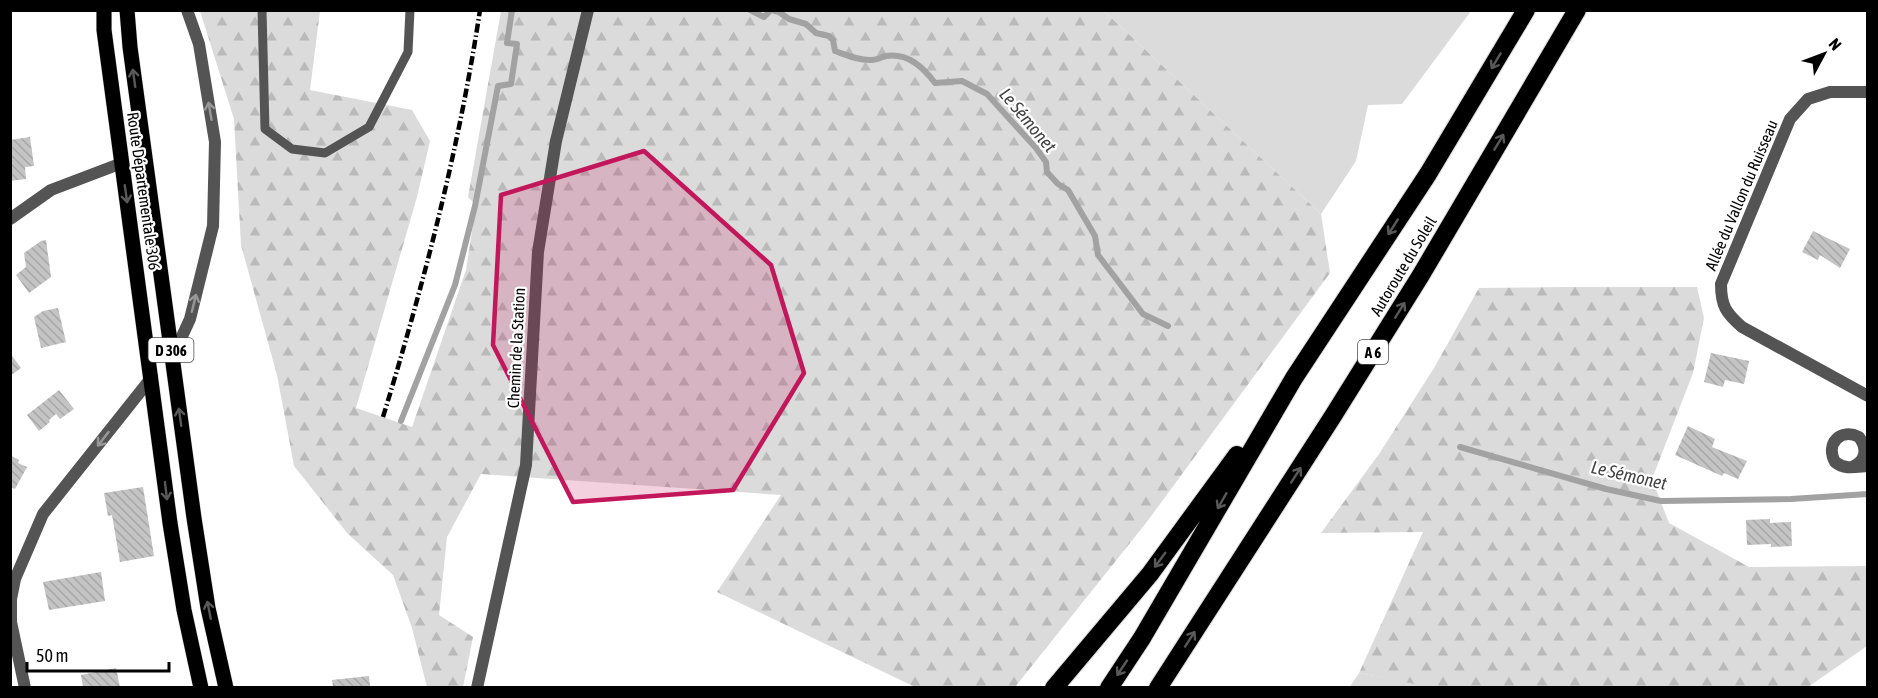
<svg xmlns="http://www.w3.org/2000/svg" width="1878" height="698" font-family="'Asap Condensed',sans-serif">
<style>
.grass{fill:#dbdbdb}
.forest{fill:url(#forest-firs)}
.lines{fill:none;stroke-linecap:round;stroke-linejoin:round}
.stream{stroke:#a2a2a2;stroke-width:6}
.building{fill:url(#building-back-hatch)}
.primary-casing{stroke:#dbdbdb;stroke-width:16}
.motorway-casing{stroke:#dbdbdb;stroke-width:20}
.service{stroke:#545454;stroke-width:9}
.minor{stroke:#545454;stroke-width:12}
.primary{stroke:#000;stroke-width:15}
.motorway{stroke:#000;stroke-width:18}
.rail{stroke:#000;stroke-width:4.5;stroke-dasharray:9 3 1.5 3;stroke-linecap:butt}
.oneway{stroke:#595959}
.oneway2{stroke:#989898}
.marked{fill:#c2185b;fill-opacity:0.2;stroke:#c2185b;stroke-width:4.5;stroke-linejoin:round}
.labels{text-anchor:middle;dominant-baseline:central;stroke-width:4.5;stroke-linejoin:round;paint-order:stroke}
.shield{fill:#fff;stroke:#4c4c4c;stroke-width:1.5}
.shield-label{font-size:15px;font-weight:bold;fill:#000}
.street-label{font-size:16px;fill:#000;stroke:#fff}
.water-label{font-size:18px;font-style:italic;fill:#434343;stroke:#fff}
</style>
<defs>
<pattern id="forest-firs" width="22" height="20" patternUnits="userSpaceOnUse" patternTransform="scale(1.5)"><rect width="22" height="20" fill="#dbdbdb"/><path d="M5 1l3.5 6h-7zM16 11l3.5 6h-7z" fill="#bababa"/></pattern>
<pattern id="building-back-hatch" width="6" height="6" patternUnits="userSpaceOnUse" patternTransform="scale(1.5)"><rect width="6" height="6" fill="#c4c4c4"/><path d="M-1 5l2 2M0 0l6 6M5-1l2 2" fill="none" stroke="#a7a7a7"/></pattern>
</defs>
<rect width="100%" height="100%" fill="#fff"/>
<!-- grass -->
<path class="grass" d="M1104,11H1471L1402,104L1368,105L1356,161L1321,214Z
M1359,673L1435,687L1349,688Z"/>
<!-- forest -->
<path class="forest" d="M200,11H320L310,90L412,110L430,141L417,197L356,408L412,427L466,270L476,205L468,197L501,11H1104L1321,214L1330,273L1146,523L1015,687H915L717,592L781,495L481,474L447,537L439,615L473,637L463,687H427L412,628L393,575L348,534L294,466L277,375L241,245L234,119Z
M1570,287H1697L1704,318L1693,373L1652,479L1669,523L1749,567L1867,566V646L1808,687L1435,688L1359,673L1423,532L1321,533L1379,454L1434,368L1479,288Z"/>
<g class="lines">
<!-- stream -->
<path class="stream" d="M750,10L764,17L771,10
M772,10L779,12L789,19L806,24L816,33L829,36L833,40L835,51C846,55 859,61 872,60C877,60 882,57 886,56C908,53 923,67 935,83L962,81L987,94L1036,148L1046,162L1047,172L1058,184L1068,190L1095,236L1098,255L1143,314L1168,326
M401,421L455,285L475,206L498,86L511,84L517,44L507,43L512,10
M1460,447L1606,489L1661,501L1791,499L1868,494"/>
</g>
<!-- building -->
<path class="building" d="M30,137L34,166L25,167L26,179L10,181V140Z
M1813,231L1850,249L1840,268L1820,255L1818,260L1802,252Z
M46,240L51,277L29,293L16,275L26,267L24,253L41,241Z
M58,308L66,342L41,348L34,317L43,311Z
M10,353L21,368L10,376Z
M1711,353L1749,361L1744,384L1725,380L1723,387L1704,382Z
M59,390L74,409L60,419L56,414L49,420L50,422L39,431L27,415Z
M1688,426L1715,439L1712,447L1747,461L1738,479L1724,473L1722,476L1675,455Z
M10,455L19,460L18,463L27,467L15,489L10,487Z
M143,487L154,556L120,562L112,515L108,516L104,493Z
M1770,519V523L1791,522L1792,546L1771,547V544L1747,545L1746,520Z
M101,572L105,601L49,610L43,582Z
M116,668L120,687H83L81,675Z
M369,676L370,687H333L332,680Z"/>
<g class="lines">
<defs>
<path id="primary" d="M104,10V30L170,523L184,610L201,688
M127,10L130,47L194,518L208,608L226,688"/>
<path id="motorway" d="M1054,688L1150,574L1237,455
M1109,688L1142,638L1294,378L1428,174L1526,10
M1158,688L1333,416L1421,275L1577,10"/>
</defs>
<!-- primary casing -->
<use href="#primary" class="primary-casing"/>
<!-- motorway casing -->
<use href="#motorway" class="motorway-casing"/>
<!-- service -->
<path class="service" d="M262,10L265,129L292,149L325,153L369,127L408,52L410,10"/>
<!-- minor -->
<path class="minor" d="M1868,92H1830L1808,99L1790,119L1721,284C1721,306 1726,313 1742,327L1868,396
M10,219L51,190L122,163
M172,358L190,319L213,226L215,142L199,44L187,10
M1852,467C1866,461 1868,449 1859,437C1841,428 1825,443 1835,462C1845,470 1855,467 1868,466
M25,688L11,622V599L15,579L43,514L152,377
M477,688L526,465L538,252L556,141L588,10"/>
<!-- primary -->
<use href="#primary" class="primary"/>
<!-- motorway -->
<use href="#motorway" class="motorway"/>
<!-- rail -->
<path class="rail" d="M383,417C424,283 459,149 480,10"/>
</g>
<!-- one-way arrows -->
<defs><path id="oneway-shaft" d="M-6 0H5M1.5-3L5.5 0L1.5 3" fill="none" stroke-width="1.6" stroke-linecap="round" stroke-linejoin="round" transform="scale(1.5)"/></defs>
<g class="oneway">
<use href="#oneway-shaft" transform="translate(1496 61) rotate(121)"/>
<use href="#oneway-shaft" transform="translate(134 78) rotate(-98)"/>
<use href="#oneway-shaft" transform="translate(1499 142) rotate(-59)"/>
<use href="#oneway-shaft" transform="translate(126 194) rotate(82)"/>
<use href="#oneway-shaft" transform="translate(1393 227) rotate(123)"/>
<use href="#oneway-shaft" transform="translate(1400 310) rotate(-58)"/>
<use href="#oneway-shaft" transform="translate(180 417) rotate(-98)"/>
<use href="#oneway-shaft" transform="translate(1296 475) rotate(-57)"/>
<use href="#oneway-shaft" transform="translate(166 491) rotate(83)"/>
<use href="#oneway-shaft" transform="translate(1222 501) rotate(120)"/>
<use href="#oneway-shaft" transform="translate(1160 560) rotate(126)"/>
<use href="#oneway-shaft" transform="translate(209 610) rotate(-101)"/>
<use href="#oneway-shaft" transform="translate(1190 639) rotate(-57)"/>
<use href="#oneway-shaft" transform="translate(1122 668) rotate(124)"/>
</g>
<g class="oneway2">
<use href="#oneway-shaft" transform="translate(210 111) rotate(-100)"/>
<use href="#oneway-shaft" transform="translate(194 303) rotate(-76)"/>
<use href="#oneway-shaft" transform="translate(103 439) rotate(128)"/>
</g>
<!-- marked area -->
<path class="marked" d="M644,151L771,265L804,373L733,490L573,502L493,345L501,195Z"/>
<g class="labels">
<!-- shield labels -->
<g class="shield">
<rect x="148.5" y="338" width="45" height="24" rx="4.5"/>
<rect x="1358" y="340" width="30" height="24" rx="4.5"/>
</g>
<g class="shield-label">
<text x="171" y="350">D 306</text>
<text x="1373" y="352">A 6</text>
</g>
<!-- street labels -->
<g class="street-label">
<text transform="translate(144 191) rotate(82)">Route Départementale 306</text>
<text transform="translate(1741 195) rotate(-67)">Allée du Vallon du Ruisseau</text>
<text transform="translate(1403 266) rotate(-59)">Autoroute du Soleil</text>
<text transform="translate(516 348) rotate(-87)">Chemin de la Station</text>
</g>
<!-- water labels -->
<g class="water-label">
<text transform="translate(1028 120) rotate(50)">Le Sémonet</text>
<text transform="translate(1629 475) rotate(13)">Le Sémonet</text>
</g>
</g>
<!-- border -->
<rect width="1878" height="698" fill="none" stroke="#000000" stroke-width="24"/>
<!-- north arrow -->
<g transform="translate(1824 54) rotate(49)" stroke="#ffffff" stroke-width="4.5" paint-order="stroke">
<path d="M0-4.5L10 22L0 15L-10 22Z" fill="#000000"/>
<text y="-9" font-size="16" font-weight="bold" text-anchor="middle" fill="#000000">N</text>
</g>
<!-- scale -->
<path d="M27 662v9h142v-9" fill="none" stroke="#000000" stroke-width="3"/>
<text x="36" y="662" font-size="18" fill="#000000" stroke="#ffffff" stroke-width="4.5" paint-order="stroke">50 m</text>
</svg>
